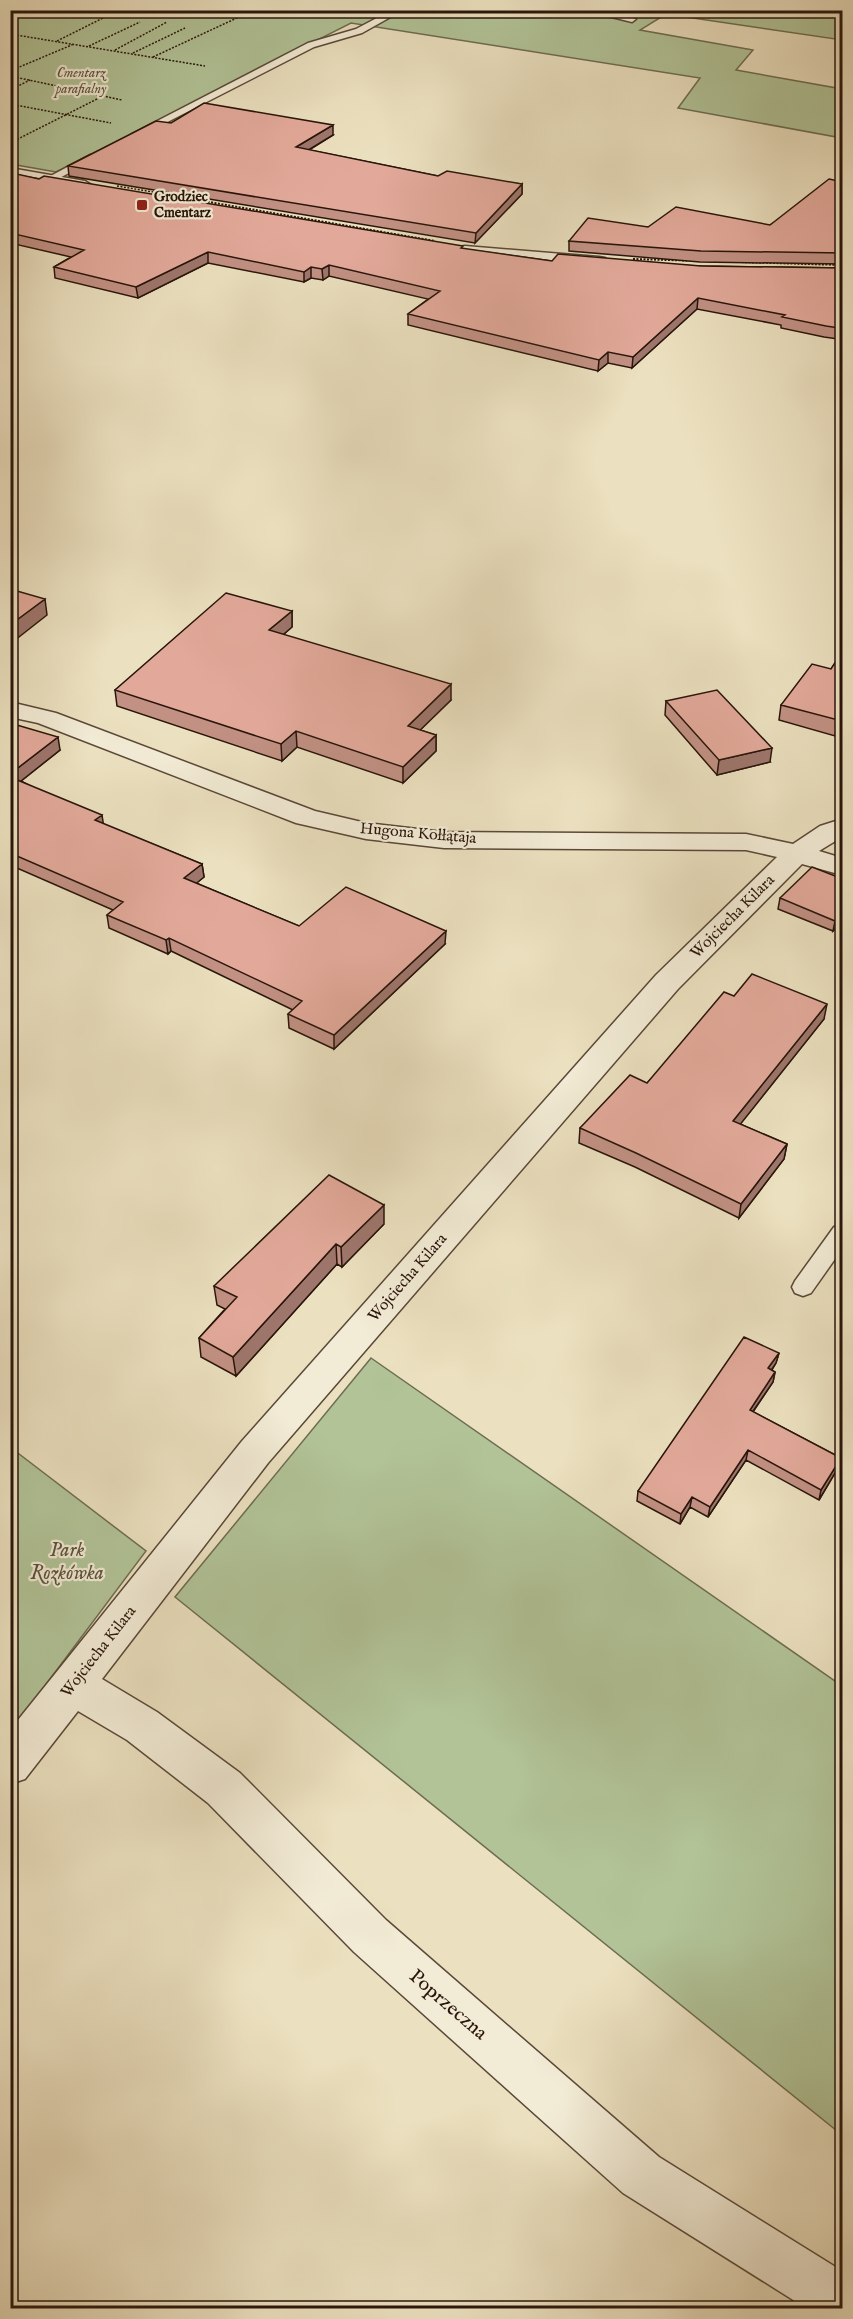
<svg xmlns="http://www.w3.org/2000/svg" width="853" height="2319" font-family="'IM FELL English',serif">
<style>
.green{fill:#b1c397;stroke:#6d6c51;stroke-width:1.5}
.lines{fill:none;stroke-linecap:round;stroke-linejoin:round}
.service-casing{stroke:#5a4838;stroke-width:3}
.minor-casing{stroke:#5a4838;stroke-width:3}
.path-far1{stroke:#29150b;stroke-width:1.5;stroke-dasharray:2 1.5;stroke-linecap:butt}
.path{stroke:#29150b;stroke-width:2;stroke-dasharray:2 1.5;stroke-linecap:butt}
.service{fill:#f2ebd5;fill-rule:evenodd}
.minor{fill:#f2ebd5;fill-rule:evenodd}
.wall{fill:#c29184;stroke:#29150b;stroke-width:1.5}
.shaded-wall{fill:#9e766c;stroke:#29150b;stroke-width:1.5}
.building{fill:#e2a99a;stroke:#29150b;stroke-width:1.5}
.poi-dot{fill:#8f2418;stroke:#f2ebd5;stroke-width:2}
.labels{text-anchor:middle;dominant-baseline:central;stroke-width:4.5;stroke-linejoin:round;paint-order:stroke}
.far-park-label{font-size:14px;font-style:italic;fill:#59523c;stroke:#f2ebd5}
.far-poi-label{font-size:14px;font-weight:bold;fill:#29150b;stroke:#f2ebd5;text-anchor:start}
.street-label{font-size:16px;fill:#29150b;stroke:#f2ebd5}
.near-park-label{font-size:20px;font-style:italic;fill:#59523c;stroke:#f2ebd5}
.near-street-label{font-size:20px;fill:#29150b;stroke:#f2ebd5}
</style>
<rect width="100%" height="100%" fill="#ebe0bf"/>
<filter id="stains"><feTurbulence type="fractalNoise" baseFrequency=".00333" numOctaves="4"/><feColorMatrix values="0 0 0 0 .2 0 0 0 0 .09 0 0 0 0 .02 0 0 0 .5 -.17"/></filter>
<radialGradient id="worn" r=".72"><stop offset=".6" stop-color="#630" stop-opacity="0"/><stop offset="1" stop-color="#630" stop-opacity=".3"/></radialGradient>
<!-- green -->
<path class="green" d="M10,11H796L842,18V40L666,14L640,30L753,50L736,70L842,89V138L678,108L700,78L351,23L56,172L11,164Z
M371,1358L842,1686V2135L175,1597Z
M10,1447L146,1551L11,1731H10Z"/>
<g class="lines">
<defs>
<path id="service" d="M392,10H403L362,33L314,47L140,136L132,134L308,43L356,29Z
M583,10H602L636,19L632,22Z
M90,155L99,157L52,182L43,180Z
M842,1225V1249L811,1293L803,1296L795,1293L792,1287L795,1281L834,1227Z"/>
<path id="minor" d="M10,168L85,181L93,186L85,191L10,178Z
M465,246L599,257L605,258L608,262L605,266L599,267L459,255L456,251L459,247Z
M10,702L56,713L315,811L366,823L444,832L746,834L793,844L820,826L842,819V837L819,851L842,858V875L802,864L678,989L268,1463L102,1679L157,1712L240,1773L386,1920L659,2157L842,2271V2308H806L623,2193L354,1952L208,1803L127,1740L78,1711L25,1779L10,1784V1730L242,1441L656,975L777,857L746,850L444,848L366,839L296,823L38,723L10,717Z"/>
</defs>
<!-- service casing -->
<use href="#service" class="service-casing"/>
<!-- minor casing -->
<use href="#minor" class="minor-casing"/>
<!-- path-far1 -->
<path class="path-far1" d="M10,34L205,66
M57,41L113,13
M89,46L140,22
M115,50L167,22
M133,53L185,28
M153,57L254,10
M10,71L74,44
M10,76L122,100
M10,90L30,80
M10,104L111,123
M14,141L103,96
M117,186L189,198"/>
<!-- path -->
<path class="path" d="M180,197L435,241
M633,259L842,265"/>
<!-- service -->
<use href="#service" class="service"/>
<!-- minor -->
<use href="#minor" class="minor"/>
</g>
<!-- wall -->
<path class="wall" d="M171,123L333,135L309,150L438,176L522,184V194L475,243L69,176L68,166Z
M10,174L463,249L552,261L701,266L843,268V335H841L838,339L824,337L781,328V325L697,309L632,368L608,363L598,371L408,325V314L428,299L329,276L323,280L311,278L304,282L208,263L138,298L55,278L54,267L71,257L10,243Z
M843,182V266L842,264L700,262L569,251V241L648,227L770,225Z
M292,611V627L283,635L451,700L420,730L436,735V751L403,783L297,747L282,761L117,706L115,690Z
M843,651V726L835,736L779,720L781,705L831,669Z
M666,701L770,762L717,775L665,715Z
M10,723L60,750L21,781L103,824L202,864L204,877L196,883L299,926L445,944L334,1049L289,1028L288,1014L293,1010L171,951L168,954L109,928L107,915L113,910L10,865Z
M843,879V921L833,931L778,909L780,898Z
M734,996L824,1019L740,1124L787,1144L784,1159L739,1218L635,1167L579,1143L580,1128L647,1083Z
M384,1224L342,1267L337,1264L236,1376L201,1357L199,1338L225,1309L217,1305L214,1286Z
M779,1353L776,1363L772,1370L775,1372L773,1382L753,1412L841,1458L838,1468L819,1500L746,1460L708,1517L690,1507L680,1524L637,1501L638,1491Z"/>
<!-- shaded-wall -->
<path class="shaded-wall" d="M333,125V135L297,157L296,147Z
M522,184V194L475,243L476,233Z
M208,252V263L138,298L136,287Z
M329,265V276L323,280L322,269Z
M311,267V278L304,282V272Z
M698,298L697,309L632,368L633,357Z
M843,325L841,335L838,339L839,328Z
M608,352V363L598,371L599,360Z
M45,599L47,615L10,644V625Z
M292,611V627L270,646L269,630Z
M451,684V700L408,742V726Z
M843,714V726L835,736L838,720Z
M296,731L297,747L282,761L281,744Z
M436,735V751L403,783V767Z
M58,737L60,750L11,789L10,774Z
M772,748L770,762L717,775L719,760Z
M102,815L104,828L95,820Z
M202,864L204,877L186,892L184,878Z
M843,913V921L833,931L835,921Z
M446,931L445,944L334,1049V1035Z
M169,938L171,951L168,954L166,940Z
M827,1004L824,1019L731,1136L733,1121Z
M787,1144L784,1159L739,1218L741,1204Z
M384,1205V1224L342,1267L341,1247Z
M336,1244L337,1264L236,1376L233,1357Z
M779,1353L776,1363L766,1378L768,1368Z
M775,1372L773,1382L747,1420L750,1410Z
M748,1450L746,1460L708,1517L710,1507Z
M841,1458L838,1468L819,1500L821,1490Z
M692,1497L690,1507L680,1524L681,1514Z"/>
<!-- building -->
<path class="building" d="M204,103L333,125L296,147L438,176L447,171L522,184L476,233L68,166L156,121L171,123Z
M12,173L39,179L44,176L463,246L461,248L552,261L558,254L701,266L843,268V325L839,328L826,326L782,317L785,315L698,298L633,357L608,352L599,360L408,314L440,291L329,265L322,269L311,267L304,272L208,252L136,287L54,267L84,250L10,233V174Z
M829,179L843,182V253L701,251L569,241L588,218L648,227L676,207L770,225Z
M10,589L45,599L10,625Z
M226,593L292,611L269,630L451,684L408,726L436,735L403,767L296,731L281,744L115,690Z
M843,651V714L838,720L781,705L812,664L831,669Z
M717,690L772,748L719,760L666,701Z
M10,723L58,737L10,774Z
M10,777L102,815L95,820L202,864L184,878L299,926L346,887L446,931L334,1035L288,1014L302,1001L169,938L166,940L107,915L123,902L10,853Z
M812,867L843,879V913L835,921L780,898Z
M752,974L827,1004L733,1121L787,1144L741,1204L636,1153L580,1128L630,1075L647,1083L724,992L734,996Z
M329,1175L384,1205L341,1247L336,1244L233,1357L199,1338L237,1297L214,1286Z
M744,1337L779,1353L768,1368L775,1372L750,1410L841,1458L821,1490L748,1450L710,1507L692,1497L681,1514L638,1491Z"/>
<!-- markers -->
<rect class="poi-dot" x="136" y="199" width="12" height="12" rx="3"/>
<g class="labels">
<!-- far-park labels -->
<g class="far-park-label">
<text x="81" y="73">Cmentarz<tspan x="81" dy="16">parafialny</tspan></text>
</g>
<!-- far-poi labels -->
<g class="far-poi-label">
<text x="154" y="197">Grodziec<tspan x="154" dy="16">Cmentarz</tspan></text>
</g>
<!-- street labels -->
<g class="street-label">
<text transform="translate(418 834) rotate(5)">Hugona Kołłątaja</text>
<text transform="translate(733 917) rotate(-45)">Wojciecha Kilara</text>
<text transform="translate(408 1278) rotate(-49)">Wojciecha Kilara</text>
<text transform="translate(99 1652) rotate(-52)">Wojciecha Kilara</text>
</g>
<!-- near-park labels -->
<g class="near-park-label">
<text x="67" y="1550">Park<tspan x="67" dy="23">Rozkówka</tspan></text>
</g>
<!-- near-street labels -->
<g class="near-street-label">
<text transform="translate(448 2005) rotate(41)">Poprzeczna</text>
</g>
</g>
<!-- margin -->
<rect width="853" height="2319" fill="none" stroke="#ebe0bf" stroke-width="36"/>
<rect x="12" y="12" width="829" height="2295" fill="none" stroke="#29150b" stroke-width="3"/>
<rect x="18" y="18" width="817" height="2283" fill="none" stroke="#29150b" stroke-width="1.5"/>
<rect width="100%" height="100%" filter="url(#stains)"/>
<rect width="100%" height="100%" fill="url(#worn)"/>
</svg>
